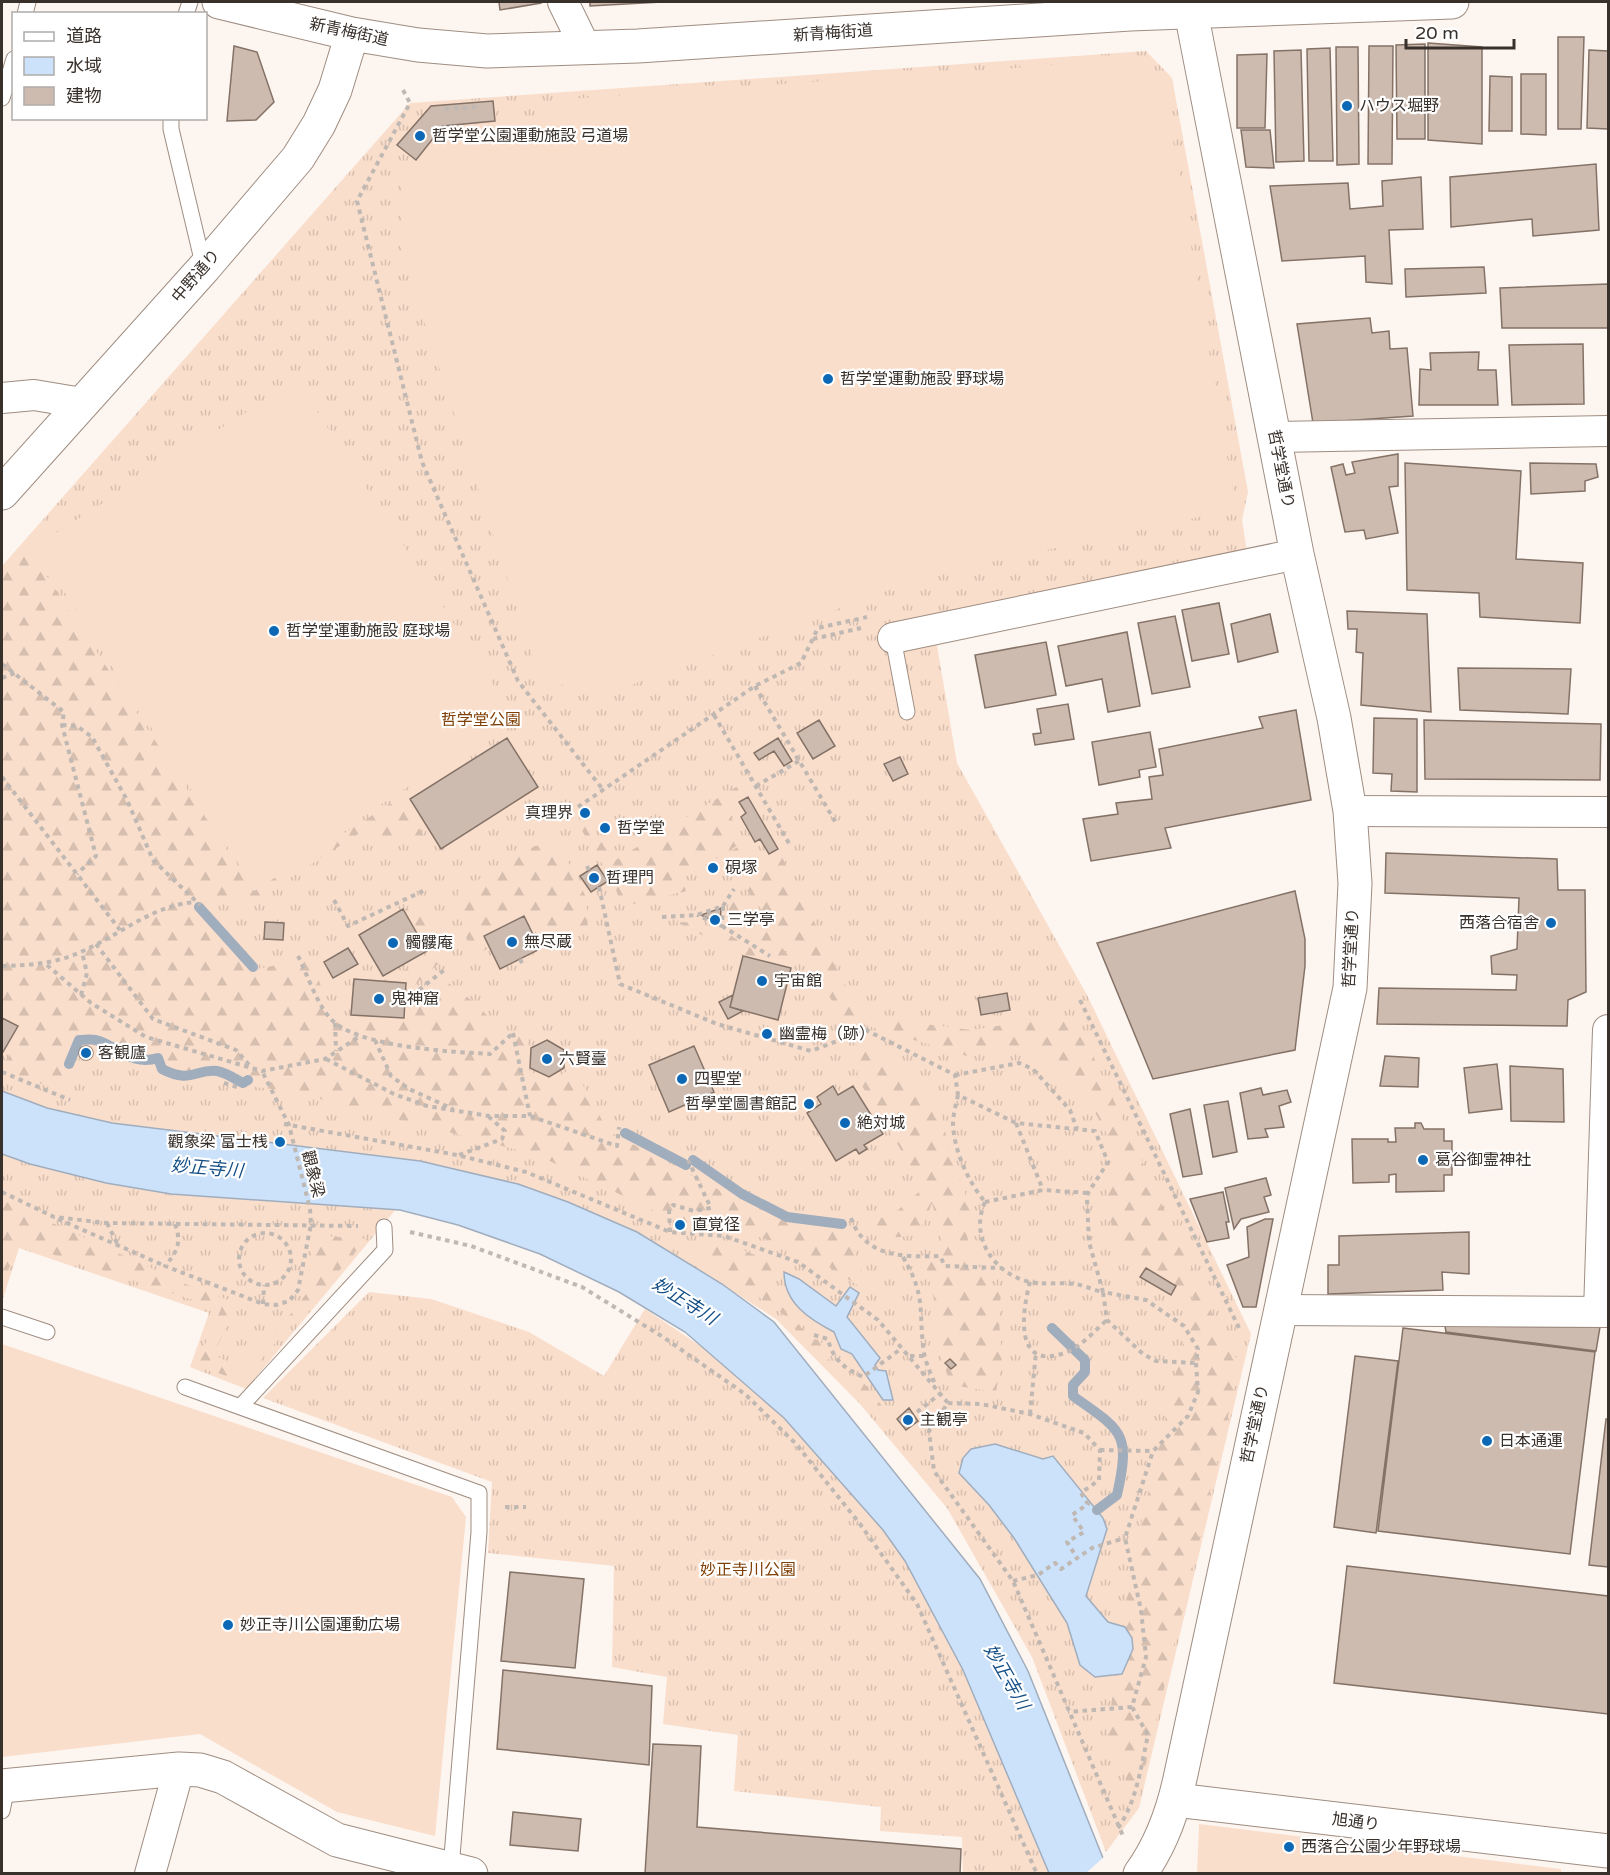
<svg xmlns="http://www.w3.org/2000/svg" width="1610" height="1875" font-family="'Varela Round','Noto Sans JP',sans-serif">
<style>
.grass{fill:url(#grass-tufts)}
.forest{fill:url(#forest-firs)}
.pitch{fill:#fadecc}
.water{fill:#cce2fb;stroke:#a0adbd;stroke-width:1.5}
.pier{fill:#fdf5f0}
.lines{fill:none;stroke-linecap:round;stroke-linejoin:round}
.stream{stroke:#a0adbd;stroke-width:10}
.building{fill:#cebbaf;stroke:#847267;stroke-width:1.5}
.service-casing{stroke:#9f8d81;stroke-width:17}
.minor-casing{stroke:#9f8d81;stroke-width:32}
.tertiary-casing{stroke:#9f8d81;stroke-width:35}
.secondary-casing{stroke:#9f8d81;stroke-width:35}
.path{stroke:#c0b8b3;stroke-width:4;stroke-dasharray:4.5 4.5;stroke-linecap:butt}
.service{stroke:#fff;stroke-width:15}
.minor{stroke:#fff;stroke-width:30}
.tertiary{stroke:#fff;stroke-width:33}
.secondary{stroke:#fff;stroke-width:33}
.poi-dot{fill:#0c68b5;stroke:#fff;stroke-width:2}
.labels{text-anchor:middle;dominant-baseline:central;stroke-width:4.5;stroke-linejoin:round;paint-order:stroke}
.street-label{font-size:16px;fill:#38302b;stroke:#fff}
.poi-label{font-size:16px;fill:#38302b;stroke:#fff;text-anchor:start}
.park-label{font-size:16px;fill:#804006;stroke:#fff}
.water-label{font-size:18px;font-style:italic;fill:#154f86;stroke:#fff}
</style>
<defs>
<pattern id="grass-tufts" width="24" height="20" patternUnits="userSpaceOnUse" patternTransform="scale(1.5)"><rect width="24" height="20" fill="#fadecc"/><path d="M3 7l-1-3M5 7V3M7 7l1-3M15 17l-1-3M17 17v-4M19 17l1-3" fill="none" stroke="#d7bfaf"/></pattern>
<pattern id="forest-firs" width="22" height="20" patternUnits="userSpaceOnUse" patternTransform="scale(1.5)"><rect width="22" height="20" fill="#fadecc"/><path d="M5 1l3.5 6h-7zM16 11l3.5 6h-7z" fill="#d7bfaf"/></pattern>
</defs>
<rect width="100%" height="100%" fill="#fdf5f0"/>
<!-- grass -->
<path class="grass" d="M1146,51L1172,78L1248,492L1242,520L1247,552L933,622L957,763L1087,995L1251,1334L1139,1808L1106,1852L1032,1657L947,1508L859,1403L776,1319L663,1247L422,1178L246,1389L190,1367L209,1313L19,1248L2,1302V566L410,103Z
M369,1292L431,1299L529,1332L604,1376L645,1309L726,1363L773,1400L887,1529L929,1597L967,1671L1055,1873H963L962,1837L880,1831L881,1807L734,1791L738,1735L663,1724L667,1677L612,1667L614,1566L488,1553L492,1482L263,1398Z"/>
<!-- forest -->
<path class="forest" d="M27,546L254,891L401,797L425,838L417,845L363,831L258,898L248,901L234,896L195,905L251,970L313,958C328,1028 349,1019 412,1022L414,997L442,978C462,994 490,1010 499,1035L528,1036L527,1069L549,1083L573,1067L608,1131L738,1200L787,1222L843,1232L849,1237L870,1293L802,1250L729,1228L676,1221L537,1155L290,1091L255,1087L250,1078C238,1075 227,1069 214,1068C194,1066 174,1086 163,1055C154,1050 141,1055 130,1051C105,1042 107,1030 75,1034L68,1049L64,1066L74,1077L65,1093L2,1069L26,1022L2,1008V574Z
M741,784L743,792L724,806L745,841L682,879L688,889L684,892C665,894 639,907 621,904L613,881L579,826L580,819L584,816L614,861Z
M749,840L762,862L780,853L866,1027L855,1030L721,857Z
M552,844L562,850L586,897L588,931L538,957L532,955L542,949L524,914L481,936L487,949L481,952L469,947L456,902L458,892L535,846Z
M740,893V894L794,963L785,962L728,923V907Z
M422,902L443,945L438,964L415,985L409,977L397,975L432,952L405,909Z
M676,922C715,921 737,940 769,959L740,954Z
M863,1016L971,1030L1052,1018L1077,1021L1231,1354L1241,1361L1136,1805L1107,1732L1135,1550L1193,1298L1114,1244L1107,1192L1123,1162L1093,1109L1038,1054L1019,1048L967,1056L868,1026Z
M856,1040L870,1048L909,1084L939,1102L949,1150L971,1210L967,1235L971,1255L989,1281L1001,1292L999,1320L1002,1358L996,1392L951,1385L940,1355L934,1299L925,1262L944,1251L932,1203C929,1209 928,1218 923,1224C909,1244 886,1237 867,1231L869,1219L890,1217L920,1191L922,1185L858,1079Z
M2,1200L188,1285L239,1304L213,1354L241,1369L290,1315L306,1294L314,1235L367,1239L241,1382L196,1364L221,1309L18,1243L2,1288Z
M726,1244L774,1262C773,1269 771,1278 772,1285C775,1305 807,1337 824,1344L825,1355L843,1375L862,1381L883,1407H906L882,1424L782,1313L684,1246Z"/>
<!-- pitch -->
<path class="pitch" d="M1143,59L1163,82L1236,509L930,575L609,693L581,694L538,673L401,250L402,180L445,128L490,124L556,122V100Z
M297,380L514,717L254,888L35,546Z
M2,1344L452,1497L466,1517L435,1836L337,1812L200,1734L2,1757Z
M1199,1824L1561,1869V1873H1197Z"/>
<!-- water -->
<path class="water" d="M2,1091L47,1108L112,1123L420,1161L518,1184L568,1202L637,1232L722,1284L774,1322L980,1579L1028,1671L1109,1873H1049L963,1670L905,1561L883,1530L784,1418L685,1332L619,1292L540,1254L458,1225L400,1210L171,1194L106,1183L30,1164L2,1154Z
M784,1272L799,1279L836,1306L850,1287L859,1293L847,1317L880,1358L875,1365L878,1370L886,1371L893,1400H883L852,1354L841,1349L834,1332C809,1319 784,1303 784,1272Z
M995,1444L1043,1459L1053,1456L1103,1518L1107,1529L1086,1596L1108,1622L1125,1627L1132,1638L1133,1649L1122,1674L1095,1677L1080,1665L1067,1623L1014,1538L989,1505L959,1473L963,1458L971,1449Z"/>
<!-- pier -->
<path class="pier" d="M1105,1856L1112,1874L1086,1873Z"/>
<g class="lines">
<!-- stream -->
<path class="stream" d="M199,907L253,967
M69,1064L79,1040C85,1040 93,1038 99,1041C121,1049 133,1066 158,1058L162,1069C191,1084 194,1069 217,1071C227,1073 235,1079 243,1083L248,1080
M625,1133L686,1165
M693,1160L742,1194L787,1217L842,1224
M1052,1328L1085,1360V1372L1073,1385V1396C1122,1431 1131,1432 1117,1495L1097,1510"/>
</g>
<!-- building -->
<path class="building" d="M499,2H541V3L500,10Z
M590,2H662L590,6Z
M1558,37H1584L1581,129H1558Z
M1428,43L1482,47V144L1428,140Z
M1425,44V139H1397L1396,45Z
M234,46L257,52L274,102L256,120L227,121Z
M1369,46H1393L1392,164H1368Z
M1336,47H1358L1359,164L1337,165Z
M1330,48L1333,161H1309L1307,49Z
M1301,50L1304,161L1276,162L1274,51Z
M1589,50L1608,51V129L1587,128Z
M1267,54L1265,128H1237V55Z
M1521,74H1546V135L1521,134Z
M1490,76L1512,77V131H1489Z
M493,101L495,121L443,126L416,160L397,145L431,106Z
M1241,130H1270L1274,168L1246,167Z
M1596,164L1599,230L1533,236L1532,219L1451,227L1450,177Z
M1421,177L1423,229L1389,230L1392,284L1366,282L1365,256L1282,261L1270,186L1348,183L1350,209L1383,206L1382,181Z
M1484,267L1486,293L1406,297L1405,269Z
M1608,284V328H1502L1500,288Z
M1370,318L1372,333L1389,331L1390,349L1407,348L1413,416L1313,423L1297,324Z
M1583,344L1584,404L1512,405L1509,345Z
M1479,352L1478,370H1496L1498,405H1419L1420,369L1431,370L1430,353Z
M1398,454V486L1389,487L1398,533L1366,539L1364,530L1345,532L1331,467L1343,464L1346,475L1355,473L1352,462Z
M1405,463L1521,471L1516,559L1583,563L1580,623L1480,617L1479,593L1407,590Z
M1530,463L1596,464L1598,477L1585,481V491L1531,494Z
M1219,603L1229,654L1192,661L1182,610Z
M1347,611L1427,614L1431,712L1361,705L1363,653L1356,652L1357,629H1348Z
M1270,614L1278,652L1238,662L1231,624Z
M1175,616L1190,687L1152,694L1138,623Z
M1127,632L1140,706L1108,712L1102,679L1066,686L1058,646Z
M1046,642L1056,695L985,708L975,655Z
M1458,668L1571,669L1568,714L1460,710Z
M1068,704L1074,739L1035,745L1033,734L1041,733L1037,709Z
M1296,710L1311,800L1165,828L1171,848L1091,861L1083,819L1118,814L1116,803L1152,799L1149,777L1163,775L1159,749L1263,728L1259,717Z
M1374,718L1417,719V792L1391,791L1392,774L1373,773Z
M819,720L835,746L813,759L797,733Z
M1424,720L1601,724L1600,780L1425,779Z
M1150,732L1156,767L1139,770L1140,777L1099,785L1092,742Z
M507,738L538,787L441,849L410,799Z
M778,738L792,761L784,766L774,751L759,760L754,753Z
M900,757L908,774L893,781L884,764Z
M748,797L778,849L769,854L760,839L755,842L741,817L746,813L739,802Z
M1386,853L1557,859L1558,890H1585L1586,992L1568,1000L1567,1026L1377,1024L1379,988L1516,990L1517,975L1492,974L1491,956L1517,949L1519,898L1385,893Z
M597,865L608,881L591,892L580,876Z
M1295,891L1305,939V966L1295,1050L1153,1079L1097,943Z
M721,908L720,924L701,915Z
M403,909L427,951L383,976L359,935Z
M524,916L540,949L500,969L484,936Z
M265,922L284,923L283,940L264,939Z
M348,948L358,964L333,978L324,962Z
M743,956L791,968L778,1020L730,1007Z
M354,979L406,983L404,1018L351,1015Z
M1007,993L1010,1010L981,1015L978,998Z
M733,995L730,1007L743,1011L728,1019L719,1002Z
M2,1018L18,1026L3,1052H2Z
M547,1040L564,1050V1068L549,1077L530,1068L531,1048Z
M694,1046L714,1092L669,1112L649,1065Z
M79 1053a7 7 0 1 1 14 0a7 7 0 1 1-14 0Z
M1385,1056L1419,1058L1418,1087L1380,1086Z
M1497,1064L1502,1109L1469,1113L1464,1068Z
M1510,1066L1563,1069L1564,1122L1511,1121Z
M833,1086L838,1095L853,1086L883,1134L864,1145L867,1149L859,1154L856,1149L836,1161L807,1113L821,1104L817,1097Z
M1261,1088L1263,1095L1287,1090L1291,1102L1279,1106L1284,1127L1265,1129L1268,1137L1248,1139L1240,1093Z
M1228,1101L1237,1152L1213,1157L1204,1105Z
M1190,1109L1202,1174L1183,1177L1170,1114Z
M1415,1123H1421L1424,1129H1444V1141H1452V1175H1444V1191L1396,1192V1174L1389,1175V1182L1353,1183L1352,1139H1388V1142H1396L1395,1128H1415Z
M1266,1178L1271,1195L1264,1197L1269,1212L1241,1219L1234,1229L1225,1188Z
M1223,1192L1229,1222H1226L1229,1238L1207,1242L1190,1199Z
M1265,1219H1273L1256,1307H1243L1227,1265L1249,1257L1247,1227Z
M1469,1232V1274L1442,1272L1443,1290L1328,1294V1265H1339V1236Z
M1146,1268L1176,1286L1171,1295L1140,1277Z
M1445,1326L1600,1327L1596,1351L1446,1332Z
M1403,1328L1595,1352L1570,1554L1378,1531Z
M1355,1356L1398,1361L1376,1533L1334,1527Z
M950,1359L956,1365L951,1369L945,1363Z
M909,1408L918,1421L906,1430L897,1419Z
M1606,1419H1608V1567L1589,1565Z
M1347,1566L1608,1596V1714L1334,1683Z
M510,1572L584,1579L575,1668L501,1661Z
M503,1670L652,1686L649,1765L497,1749Z
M653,1744L701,1746L697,1827L961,1849L960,1874H645Z
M513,1812L581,1819L578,1851L510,1845Z"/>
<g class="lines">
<defs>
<path id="service" d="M25,14L28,2
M186,14L190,2
M2,98L14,59
M171,118V129L204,268
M893,638L907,712
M2,1317L47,1332
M185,1387L479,1493V1532L451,1868
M241,1406L385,1250L384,1227
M2,1811L7,1787"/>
<path id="minor" d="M563,2L586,49
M2,398L34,395L82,403
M1275,437L1608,431
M893,638L1297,554
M1350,811L1608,812
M1280,1310L1608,1312
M1599,1312L1608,1030
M150,1874L179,1769"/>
<path id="tertiary" d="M2,1786L179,1769L200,1770L223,1777L337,1840L471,1874
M1176,1800L1608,1851
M1140,1874C1161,1845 1174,1808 1181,1774L1350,988L1355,883L1350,811L1334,718L1297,554L1191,12"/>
<path id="secondary" d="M219,2L352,34L418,45L487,51L638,46L1130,14L1452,2
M2,493L204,268L298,158L319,124L335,90L352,34"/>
</defs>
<!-- service casing -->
<use href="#service" class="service-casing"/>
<!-- minor casing -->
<use href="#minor" class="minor-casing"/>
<!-- tertiary casing -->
<use href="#tertiary" class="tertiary-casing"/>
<!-- secondary casing -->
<use href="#secondary" class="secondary-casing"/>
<!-- path -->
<path class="path" d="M403,90L410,103L357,201L422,462L518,681L604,791
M445,109L478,107
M813,639L861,628
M2,664L64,712L62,725L96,856L77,874
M2,678L15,673
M755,686L836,823
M714,715L790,845
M62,725L77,726L92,737L127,800L153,860L200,905
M2,777L120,930
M756,786L799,761
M578,807L755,686L801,663L818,628L867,617
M587,866L589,871
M599,887L620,984L717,1024L811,1051L866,1030L955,1075L958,1095L1016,1123L1095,1131L1108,1162L1088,1193L1087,1199L1089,1242L1103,1292L1146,1300L1184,1326L1198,1349L1196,1363L1198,1392L1188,1416L1153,1451L1125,1538L1141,1610L1146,1657L1132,1707L1068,1712
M334,900L348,926L423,891
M723,906L734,889
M662,917L697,915L723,906L722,926L697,915
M722,926L770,956
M450,938L453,944
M96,944L153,1019L236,1050L250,1066
M298,956C307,974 317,1004 330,1018C354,1047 452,1052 490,1054L513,1033
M520,959L523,965
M47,965L91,1003L146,1037L262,1071L325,1059L360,1036
M2,966C31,965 55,964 83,951C121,934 153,905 196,902
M419,990L444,970
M81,995L87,973L82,952
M1080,1000L1240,1330
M335,1023L336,1051
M513,1033L530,1116
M375,1040L391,1076L409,1089L453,1109
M326,1059L394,1094L427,1106L489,1116H530L617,1146L619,1127
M2,1072L70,1100
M955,1075L1019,1063L1033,1069L1070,1110L1077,1129
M224,1083L237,1087
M958,1095C956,1104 953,1115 953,1124C954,1151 968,1181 985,1202
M1016,1123L1043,1190
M284,1124L457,1155L526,1172L670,1232L724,1236L798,1262L878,1320L948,1403L929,1431L934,1471L1013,1581L1123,1836
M459,1155L502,1139L505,1131L489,1117
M2,1192L54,1217L107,1223L358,1226
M985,1202C969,1237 994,1274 1030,1282C1045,1285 1061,1282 1076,1284C1085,1286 1094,1290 1103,1292L1107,1320L1143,1354L1156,1361L1196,1363
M985,1202L1043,1190L1088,1193
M851,1218C865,1258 904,1257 940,1256L945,1266L1001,1268
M58,1219L165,1266
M107,1223L117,1243
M175,1224C182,1243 177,1252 165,1266L263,1304L276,1305L289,1301L298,1290L311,1224L310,1209L289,1125L262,1071
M410,1232L471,1246L582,1287L663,1337L745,1394L796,1444L860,1524L917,1604L1037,1874
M670,1232L669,1209L673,1205L694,1211L711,1208L688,1160
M239 1259a26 26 0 1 1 52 0a26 26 0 1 1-52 0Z
M903,1257C927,1297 918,1312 924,1353C926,1364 931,1374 935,1384
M1030,1282C1022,1312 1013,1373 1067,1352C1082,1346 1095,1330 1107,1320
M263,1304L264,1285
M814,1335L828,1339C833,1360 844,1368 863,1377L902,1348
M910,1356H924
M948,1403L981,1404L1030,1414L1084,1433L1100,1450L1099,1480L1081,1493L1088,1504L1072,1515L1084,1532L1067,1542L1077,1558
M917,1412L941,1393
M1030,1414L1036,1352
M1100,1450L1153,1451
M505,1507H526
M1013,1581L1038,1575L1055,1563L1061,1569L1092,1548L1125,1538
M1118,1828C1137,1801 1141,1766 1148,1735L1132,1707"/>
<!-- service -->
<use href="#service" class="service"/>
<!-- minor -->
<use href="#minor" class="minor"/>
<!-- tertiary -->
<use href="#tertiary" class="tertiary"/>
<!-- secondary -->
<use href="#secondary" class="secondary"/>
</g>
<!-- markers -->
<g class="poi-dot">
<circle cx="1347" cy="106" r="6"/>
<circle cx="420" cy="136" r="6"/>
<circle cx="828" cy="379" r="6"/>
<circle cx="274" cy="631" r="6"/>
<circle cx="585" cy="813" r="6"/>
<circle cx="605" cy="828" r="6"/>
<circle cx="713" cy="868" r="6"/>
<circle cx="594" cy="878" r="6"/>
<circle cx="715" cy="920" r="6"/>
<circle cx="1551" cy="923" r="6"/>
<circle cx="512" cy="942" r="6"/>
<circle cx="393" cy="943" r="6"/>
<circle cx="762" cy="981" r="6"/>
<circle cx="379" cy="999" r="6"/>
<circle cx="767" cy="1034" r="6"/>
<circle cx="86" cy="1053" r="6"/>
<circle cx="547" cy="1059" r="6"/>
<circle cx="682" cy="1079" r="6"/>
<circle cx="809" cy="1104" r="6"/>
<circle cx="845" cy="1123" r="6"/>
<circle cx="280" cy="1142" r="6"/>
<circle cx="1423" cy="1160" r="6"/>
<circle cx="680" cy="1225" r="6"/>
<circle cx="908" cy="1420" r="6"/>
<circle cx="1487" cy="1441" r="6"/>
<circle cx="228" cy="1625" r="6"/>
<circle cx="1289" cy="1847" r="6"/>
</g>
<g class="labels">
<!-- street labels -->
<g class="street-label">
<text transform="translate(349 32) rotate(12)">新青梅街道</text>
<text transform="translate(833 33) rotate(-4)">新青梅街道</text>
<text transform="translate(196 276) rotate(-49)">中野通り</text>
<text transform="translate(1281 469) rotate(79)">哲学堂通り</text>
<text transform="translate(1351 948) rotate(-87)">哲学堂通り</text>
<text transform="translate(313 1174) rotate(76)">觀象梁</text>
<text transform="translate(1255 1424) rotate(-78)">哲学堂通り</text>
<text transform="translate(1356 1822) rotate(7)">旭通り</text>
</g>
<!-- poi labels -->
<g class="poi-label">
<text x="1359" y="106">ハウス堀野</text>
<text x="432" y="136">哲学堂公園運動施設 弓道場</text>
<text x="840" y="379">哲学堂運動施設 野球場</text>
<text x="286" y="631">哲学堂運動施設 庭球場</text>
<text x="573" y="813" text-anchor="end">真理界</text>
<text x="617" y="828">哲学堂</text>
<text x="725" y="868">硯塚</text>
<text x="606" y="878">哲理門</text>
<text x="727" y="920">三学亭</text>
<text x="1539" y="923" text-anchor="end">西落合宿舎</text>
<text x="524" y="942">無尽蔵</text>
<text x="405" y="943">髑髏庵</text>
<text x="774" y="981">宇宙館</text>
<text x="391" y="999">鬼神窟</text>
<text x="779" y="1034">幽霊梅（跡）</text>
<text x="98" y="1053">客観廬</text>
<text x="559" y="1059">六賢臺</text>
<text x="694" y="1079">四聖堂</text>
<text x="797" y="1104" text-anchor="end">哲學堂圖書館記</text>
<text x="857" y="1123">絶対城</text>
<text x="268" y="1142" text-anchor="end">觀象梁 富士桟</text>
<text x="1435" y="1160">葛谷御霊神社</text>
<text x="692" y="1225">直覚径</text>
<text x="920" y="1420">主観亭</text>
<text x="1499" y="1441">日本通運</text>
<text x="240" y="1625">妙正寺川公園運動広場</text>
<text x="1301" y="1847">西落合公園少年野球場</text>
</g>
<!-- park labels -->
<g class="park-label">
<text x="481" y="720">哲学堂公園</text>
<text x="748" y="1570">妙正寺川公園</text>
</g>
<!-- water labels -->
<g class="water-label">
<text transform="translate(207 1168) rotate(5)">妙正寺川</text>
<text transform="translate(685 1301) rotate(32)">妙正寺川</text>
<text transform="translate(1007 1677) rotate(60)">妙正寺川</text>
</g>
</g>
<!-- border -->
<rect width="1610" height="1875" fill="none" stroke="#38302b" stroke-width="6"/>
<!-- legend -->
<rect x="12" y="12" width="195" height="108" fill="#ffffff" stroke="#afacaa" stroke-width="1.5"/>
<rect x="24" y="32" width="30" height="9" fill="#ffffff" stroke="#afacaa" stroke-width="1.5"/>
<text x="66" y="42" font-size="18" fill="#38302b">道路</text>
<rect x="24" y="57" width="30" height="18" fill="#cce2fb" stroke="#afacaa" stroke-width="1.5"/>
<text x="66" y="72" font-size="18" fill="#38302b">水域</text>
<rect x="24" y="87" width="30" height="18" fill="#cebbaf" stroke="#afacaa" stroke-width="1.5"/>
<text x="66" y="102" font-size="18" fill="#38302b">建物</text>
<!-- scale -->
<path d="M1406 39v9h108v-9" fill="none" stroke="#38302b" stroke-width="3"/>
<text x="1415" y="39" font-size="18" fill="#38302b" stroke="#ffffff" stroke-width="4.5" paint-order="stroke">20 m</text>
</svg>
